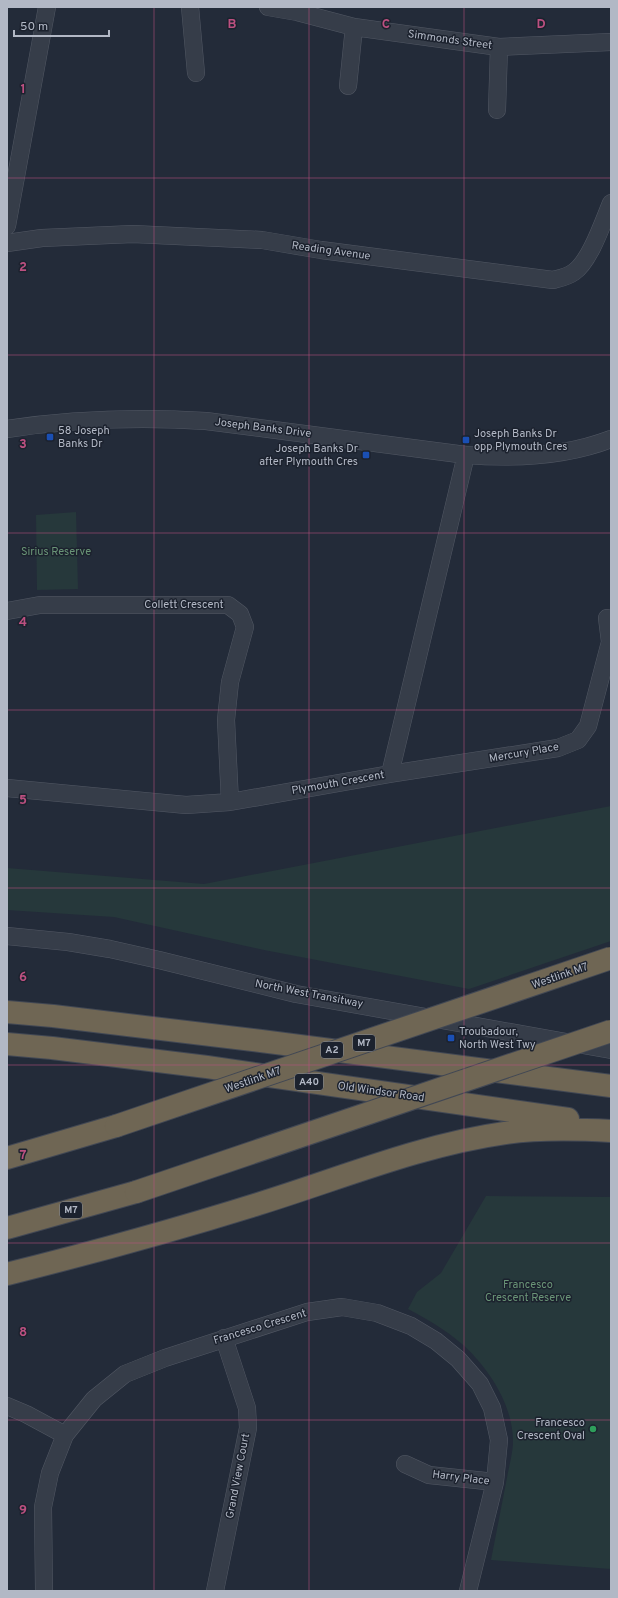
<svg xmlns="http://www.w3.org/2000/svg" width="618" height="1598" font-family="Overpass,sans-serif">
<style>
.green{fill:#26383b}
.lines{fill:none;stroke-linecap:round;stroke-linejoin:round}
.minor-casing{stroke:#525864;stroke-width:18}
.highway-casing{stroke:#424854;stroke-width:24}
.minor{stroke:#363d49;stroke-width:17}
.highway{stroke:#6f6654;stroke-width:22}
.highway-bridge-casing{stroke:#424854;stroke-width:24;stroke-linecap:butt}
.highway-bridge{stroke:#6f6654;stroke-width:22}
.grid{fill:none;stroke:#bc5080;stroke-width:1;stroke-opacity:0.55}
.transit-dot{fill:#1a4fb4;stroke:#1c222e;stroke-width:1.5}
.leisure-dot{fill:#2e9e5b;stroke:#1c222e;stroke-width:1.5}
.labels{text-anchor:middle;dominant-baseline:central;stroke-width:3;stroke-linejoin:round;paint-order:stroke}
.shield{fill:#1c222e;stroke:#858b98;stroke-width:1}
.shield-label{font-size:10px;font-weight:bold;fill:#b2b8c5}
.street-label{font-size:11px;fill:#b2b8c5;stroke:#1c222e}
.poi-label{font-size:11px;fill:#b2b8c5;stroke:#1c222e;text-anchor:start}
.park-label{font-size:11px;fill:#6a9577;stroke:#1c222e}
.grid-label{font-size:13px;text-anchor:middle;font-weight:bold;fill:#bc5080;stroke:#1c222e;stroke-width:3;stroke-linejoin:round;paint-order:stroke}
</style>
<rect width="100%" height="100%" fill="#232b39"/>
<!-- green -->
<path class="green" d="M76,512L78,589L37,590L36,515Z
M611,806V941L469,989L264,950L114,917L7,910V868L204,884Z
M486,1196L611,1197V1569L491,1560C496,1534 501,1509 506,1483C508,1470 512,1457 513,1444C514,1406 489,1368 462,1344C446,1330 427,1319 408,1309L417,1292L441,1273Z"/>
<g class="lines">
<defs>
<path id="minor" d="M190,7L196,73
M268,7L297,12L354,27L499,47L611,42
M348,86L354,27
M497,110L499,47
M7,226L47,7
M7,243L42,238L133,234L262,240L321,250L553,280C561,278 567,277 574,272C590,261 603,222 611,203
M7,429C73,419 139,417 206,421L466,455C515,459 564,457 611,439
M7,611L40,605H228L240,614L245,627L230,682L226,720L230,802
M390,774L466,455
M7,788L186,805L230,802L390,774L558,748L578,740L588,726L610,642L607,618
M7,936L68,942L110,949L159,960L296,994L611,1050
M7,1406L26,1414L65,1435
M405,1464L429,1475L495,1482
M44,1591L43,1507L50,1473L65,1435L94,1399L125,1374L165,1358L307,1312L342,1307L377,1313L411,1326L436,1341L458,1359L480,1384L492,1408L499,1440L495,1482L468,1591
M215,1591L248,1428L247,1408L224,1338"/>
<path id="highway" d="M7,1012L53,1016L261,1041L611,1086
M7,1044L52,1048L207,1067L568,1119
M7,1158L116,1126
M7,1228L136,1192
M7,1274C91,1253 175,1230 258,1204C339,1179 420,1145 505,1133C540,1128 576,1129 611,1131"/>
</defs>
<!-- minor casing -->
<use href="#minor" class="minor-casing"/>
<!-- highway casing -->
<use href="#highway" class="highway-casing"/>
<!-- minor -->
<use href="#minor" class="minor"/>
<!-- highway -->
<use href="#highway" class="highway"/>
<defs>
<path id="highway-bridge" d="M116,1126L611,958
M136,1192L611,1031"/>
</defs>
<!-- highway-bridge casing -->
<use href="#highway-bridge" class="highway-bridge-casing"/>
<!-- highway-bridge -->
<use href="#highway-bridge" class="highway-bridge"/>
</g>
<!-- grid -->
<path class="grid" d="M154,7V1591M309,7V1591M464,7V1591M7,178H611M7,355H611M7,533H611M7,710H611M7,888H611M7,1065H611M7,1243H611M7,1420H611"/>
<!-- markers -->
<g class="transit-dot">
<rect x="46" y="433" width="8" height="8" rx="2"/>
<rect x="462" y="436" width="8" height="8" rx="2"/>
<rect x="362" y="451" width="8" height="8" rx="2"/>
<rect x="447" y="1034" width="8" height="8" rx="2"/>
</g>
<circle class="leisure-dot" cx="593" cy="1429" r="4"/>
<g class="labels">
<!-- shield labels -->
<g class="shield">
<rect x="353" y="1035" width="22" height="16" rx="3"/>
<rect x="321" y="1042" width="22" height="16" rx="3"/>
<rect x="295" y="1074" width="28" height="16" rx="3"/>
<rect x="60" y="1202" width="22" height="16" rx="3"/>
</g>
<g class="shield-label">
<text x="364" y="1043">M7</text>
<text x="332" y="1050">A2</text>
<text x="309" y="1082">A40</text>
<text x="71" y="1210">M7</text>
</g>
<!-- street labels -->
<g class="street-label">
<text transform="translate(450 40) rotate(8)">Simmonds Street</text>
<text transform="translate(331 251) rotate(8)">Reading Avenue</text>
<text transform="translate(263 428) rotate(7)">Joseph Banks Drive</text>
<text x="184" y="605">Collett Crescent</text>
<text transform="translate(524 753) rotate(-10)">Mercury Place</text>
<text transform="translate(338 783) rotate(-10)">Plymouth Crescent</text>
<text transform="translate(560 976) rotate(-19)">Westlink M7</text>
<text transform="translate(309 994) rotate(11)">North West Transitway</text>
<text transform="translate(253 1080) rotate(-19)">Westlink M7</text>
<text transform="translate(381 1092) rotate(8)">Old Windsor Road</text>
<text transform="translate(260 1327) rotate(-17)">Francesco Crescent</text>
<text transform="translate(238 1476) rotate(-79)">Grand View Court</text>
<text transform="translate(461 1478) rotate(7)">Harry Place</text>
</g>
<!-- poi labels -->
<g class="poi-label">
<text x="58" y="431">58 Joseph<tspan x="58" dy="13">Banks Dr</tspan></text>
<text x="474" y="434">Joseph Banks Dr<tspan x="474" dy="13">opp Plymouth Cres</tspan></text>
<text x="358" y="449" text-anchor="end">Joseph Banks Dr<tspan x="358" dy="13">after Plymouth Cres</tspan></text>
<text x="459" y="1032">Troubadour,<tspan x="459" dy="13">North West Twy</tspan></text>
<text x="585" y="1423" text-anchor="end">Francesco<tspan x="585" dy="13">Crescent Oval</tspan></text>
</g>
<!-- park labels -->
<g class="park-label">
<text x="56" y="552">Sirius Reserve</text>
<text x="528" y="1285">Francesco<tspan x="528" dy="13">Crescent Reserve</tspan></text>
</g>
</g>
<g class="grid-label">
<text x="232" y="28">B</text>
<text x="386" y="28">C</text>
<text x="541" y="28">D</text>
<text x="23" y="93">1</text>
<text x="23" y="271">2</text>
<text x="23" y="448">3</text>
<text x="23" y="626">4</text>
<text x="23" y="804">5</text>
<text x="23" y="981">6</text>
<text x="23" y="1159">7</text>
<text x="23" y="1336">8</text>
<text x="23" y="1514">9</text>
</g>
<!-- border -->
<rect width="618" height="1598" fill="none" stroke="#b2b8c5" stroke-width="16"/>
<!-- scale -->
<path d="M14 30v6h95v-6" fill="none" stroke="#b2b8c5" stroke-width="2"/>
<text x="20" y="30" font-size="12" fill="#b2b8c5" stroke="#1c222e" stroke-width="3" paint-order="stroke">50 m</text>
</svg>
